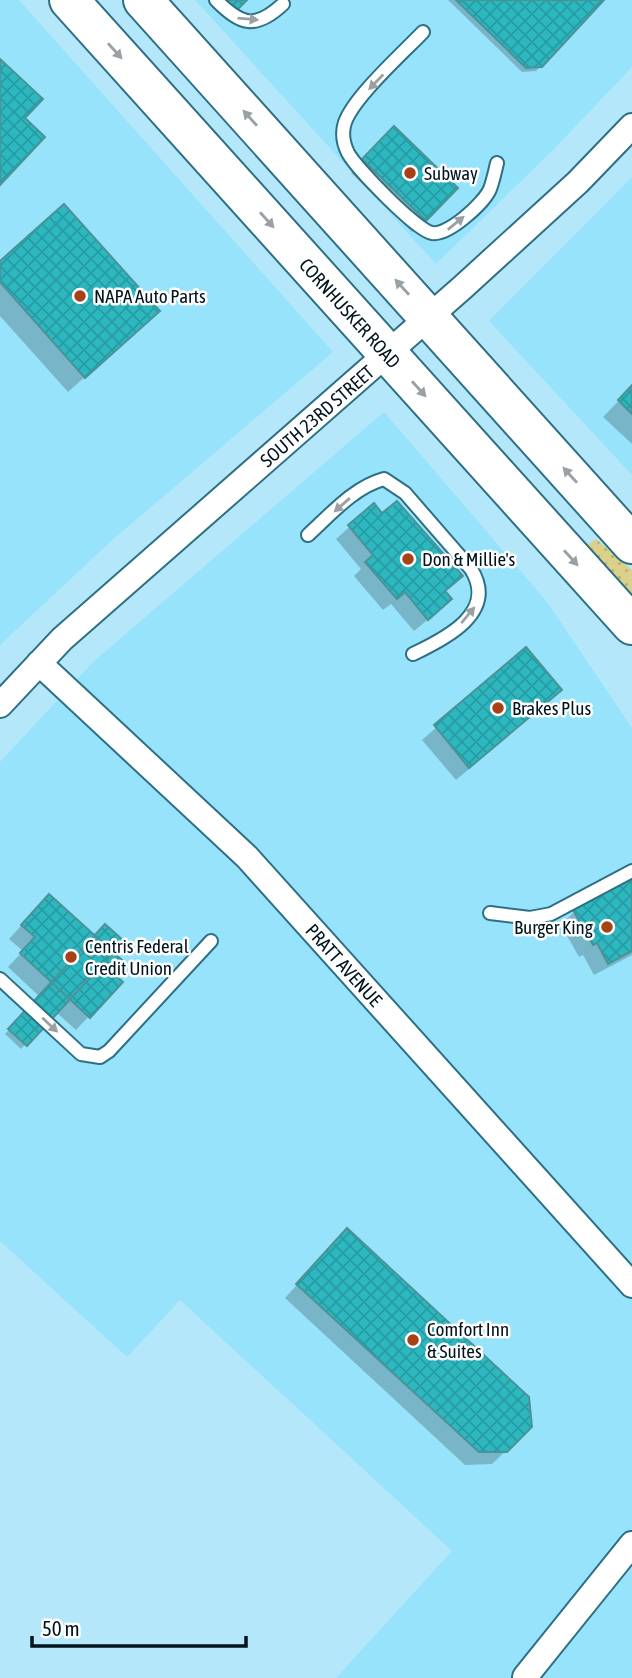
<svg xmlns="http://www.w3.org/2000/svg" width="632" height="1678" font-family="'Asap Condensed',sans-serif">
<style>
.built{fill:#97e3fc}
.grass{fill:url(#grass-dots)}
.shadow{fill:#0003}
.building{fill:url(#building-cross-hatch);stroke:#4b9397;stroke-width:2}
.lines{fill:none;stroke-linecap:round;stroke-linejoin:round}
.lane-casing{stroke:#2e7083;stroke-width:16}
.street-casing{stroke:#2e7083;stroke-width:28}
.primary-casing{stroke:#2e7083;stroke-width:42}
.lane{stroke:#fff;stroke-width:12}
.street{stroke:#fff;stroke-width:24}
.primary{stroke:#fff;stroke-width:38}
.oneway{fill:#99a1a4}
.poi-dot{fill:#a74216;stroke:#fff;stroke-width:2.5}
.labels{text-anchor:middle;dominant-baseline:central;stroke-width:5;stroke-linejoin:round;paint-order:stroke}
.poi-label{font-size:19px;fill:#00141c;stroke:#fff;text-anchor:start}
.street-label{font-size:19px;fill:#00141c;stroke:#fff}
</style>
<defs>
<pattern id="grass-dots" width="8" height="8" patternUnits="userSpaceOnUse" patternTransform="scale(1.75)"><rect width="8" height="8" fill="#dbd18b"/><path d="M2 2h.1M6 6h.1" fill="none" stroke="#bab377" stroke-width="1.8" stroke-linecap="round"/></pattern>
<pattern id="building-cross-hatch" width="8" height="8" patternUnits="userSpaceOnUse" patternTransform="scale(1.75)"><rect width="8" height="8" fill="#2db7bf"/><path d="M0 0l8 8M0 8l8-8" fill="none" stroke="#269ca4"/></pattern>
</defs>
<rect width="100%" height="100%" fill="#b4e7f9"/>
<!-- built -->
<path class="built" d="M0,0H19L333,352L110,542L0,645Z
M195,0H632V67L552,151L436,264Z
M632,177V475L489,321Z
M384,412L547,602L632,728V1678H336L452,1551L180,1300L127,1357L0,1241V762L93,662Z"/>
<!-- grass -->
<path class="grass" d="M596,539L632,570V600L584,547Z"/>
<!-- shadow -->
<path class="shadow" d="M448,0H602L536,71L522,72Z
M394,128L456,188L412,232L351,173Z
M0,263L141,327L68,392L0,316Z
M632,387V444L603,417Z
M374,505L444,592L437,612L414,631L391,604L383,610L354,576L361,569L336,539Z
M526,650L547,703L456,780L422,740Z
M632,880V955L594,975L583,955L579,957L561,925L574,912Z
M36,909L111,953L110,972L121,982L76,1030L56,1012L21,1049L5,1034L40,997L8,967L23,951L9,939Z
M334,1244L531,1427L492,1464L465,1465L285,1298Z"/>
<!-- building -->
<path class="building" d="M223,0H247L235,12Z
M456,0H604L542,67L526,68Z
M0,59L43,99L25,118L45,137L0,185Z
M394,126L458,188L426,221L362,159Z
M64,204L160,311L85,378L0,282V261Z
M632,385V414L618,400Z
M397,501L463,576L445,591L452,599L428,620L405,592L397,599L365,562L373,555L348,525L374,503L382,513Z
M526,647L562,690L469,768L434,725Z
M632,878V951L608,964L597,943L593,945L573,910Z
M49,894L123,961L112,972L123,982L90,1018L20,953L35,937L21,925Z
M105,924L124,941L27,1046L8,1029Z
M347,1228L529,1397L532,1427L507,1452H479L296,1284Z"/>
<g class="lines">
<defs>
<path id="lane" d="M216,0C241,25 255,30 283,4
M423,32C404,52 349,101 344,126C342,135 344,145 348,153C356,168 417,231 432,233C448,236 484,203 490,189C493,181 495,172 497,163
M308,535C330,515 354,487 384,479L405,493L471,569C498,612 447,638 413,654
M490,913L530,918L551,914L632,871
M0,979L81,1054L100,1057L109,1051L211,941"/>
<path id="street" d="M39,663L247,857L632,1285
M0,705L62,639L463,287L578,182L632,126
M525,1677L632,1544"/>
<path id="primary" d="M69,0L632,625
M143,0L632,544"/>
</defs>
<!-- lane casing -->
<use href="#lane" class="lane-casing"/>
<!-- street casing -->
<use href="#street" class="street-casing"/>
<!-- primary casing -->
<use href="#primary" class="primary-casing"/>
<!-- lane -->
<use href="#lane" class="lane"/>
<!-- street -->
<use href="#street" class="street"/>
<!-- primary -->
<use href="#primary" class="primary"/>
</g>
<!-- one-way arrows -->
<defs><path id="oneway-solid" d="M-6-.8H1V-3.2L6.5 0L1 3.2V.8H-6Z" transform="scale(1.75)"/></defs>
<g class="oneway">
<use href="#oneway-solid" transform="translate(248 19) rotate(5)"/>
<use href="#oneway-solid" transform="translate(115 51) rotate(48)"/>
<use href="#oneway-solid" transform="translate(376 82) rotate(134)"/>
<use href="#oneway-solid" transform="translate(250 118) rotate(-132)"/>
<use href="#oneway-solid" transform="translate(267 220) rotate(48)"/>
<use href="#oneway-solid" transform="translate(456 223) rotate(-39)"/>
<use href="#oneway-solid" transform="translate(402 287) rotate(-132)"/>
<use href="#oneway-solid" transform="translate(419 389) rotate(48)"/>
<use href="#oneway-solid" transform="translate(570 475) rotate(-132)"/>
<use href="#oneway-solid" transform="translate(342 505) rotate(139)"/>
<use href="#oneway-solid" transform="translate(571 558) rotate(48)"/>
<use href="#oneway-solid" transform="translate(468 615) rotate(-50)"/>
<use href="#oneway-solid" transform="translate(50 1025) rotate(43)"/>
</g>
<!-- markers -->
<g class="poi-dot">
<circle cx="410" cy="173" r="7"/>
<circle cx="80" cy="296" r="7"/>
<circle cx="408" cy="559" r="7"/>
<circle cx="498" cy="708" r="7"/>
<circle cx="607" cy="927" r="7"/>
<circle cx="71" cy="957" r="7"/>
<circle cx="413" cy="1340" r="7"/>
</g>
<g class="labels">
<!-- poi labels -->
<g class="poi-label">
<text x="424" y="173">Subway</text>
<text x="94" y="296">NAPA Auto Parts</text>
<text x="422" y="559">Don &amp; Millie's</text>
<text x="512" y="708">Brakes Plus</text>
<text x="593" y="927" text-anchor="end">Burger King</text>
<text x="85" y="946">Centris Federal<tspan x="85" dy="22">Credit Union</tspan></text>
<text x="427" y="1329">Comfort Inn<tspan x="427" dy="22">&amp; Suites</tspan></text>
</g>
<!-- street labels -->
<g class="street-label">
<text transform="translate(350 313) rotate(48)">CORNHUSKER ROAD</text>
<text transform="translate(317 416) rotate(-41)">SOUTH 23RD STREET</text>
<text transform="translate(344 965) rotate(48)">PRATT AVENUE</text>
</g>
</g>
<!-- scale -->
<path d="M32 1636v10h214v-10" fill="none" stroke="#00141c" stroke-width="3.5"/>
<text x="42" y="1636" font-size="21" fill="#00141c" stroke="#ffffff" stroke-width="5" paint-order="stroke">50 m</text>
</svg>
